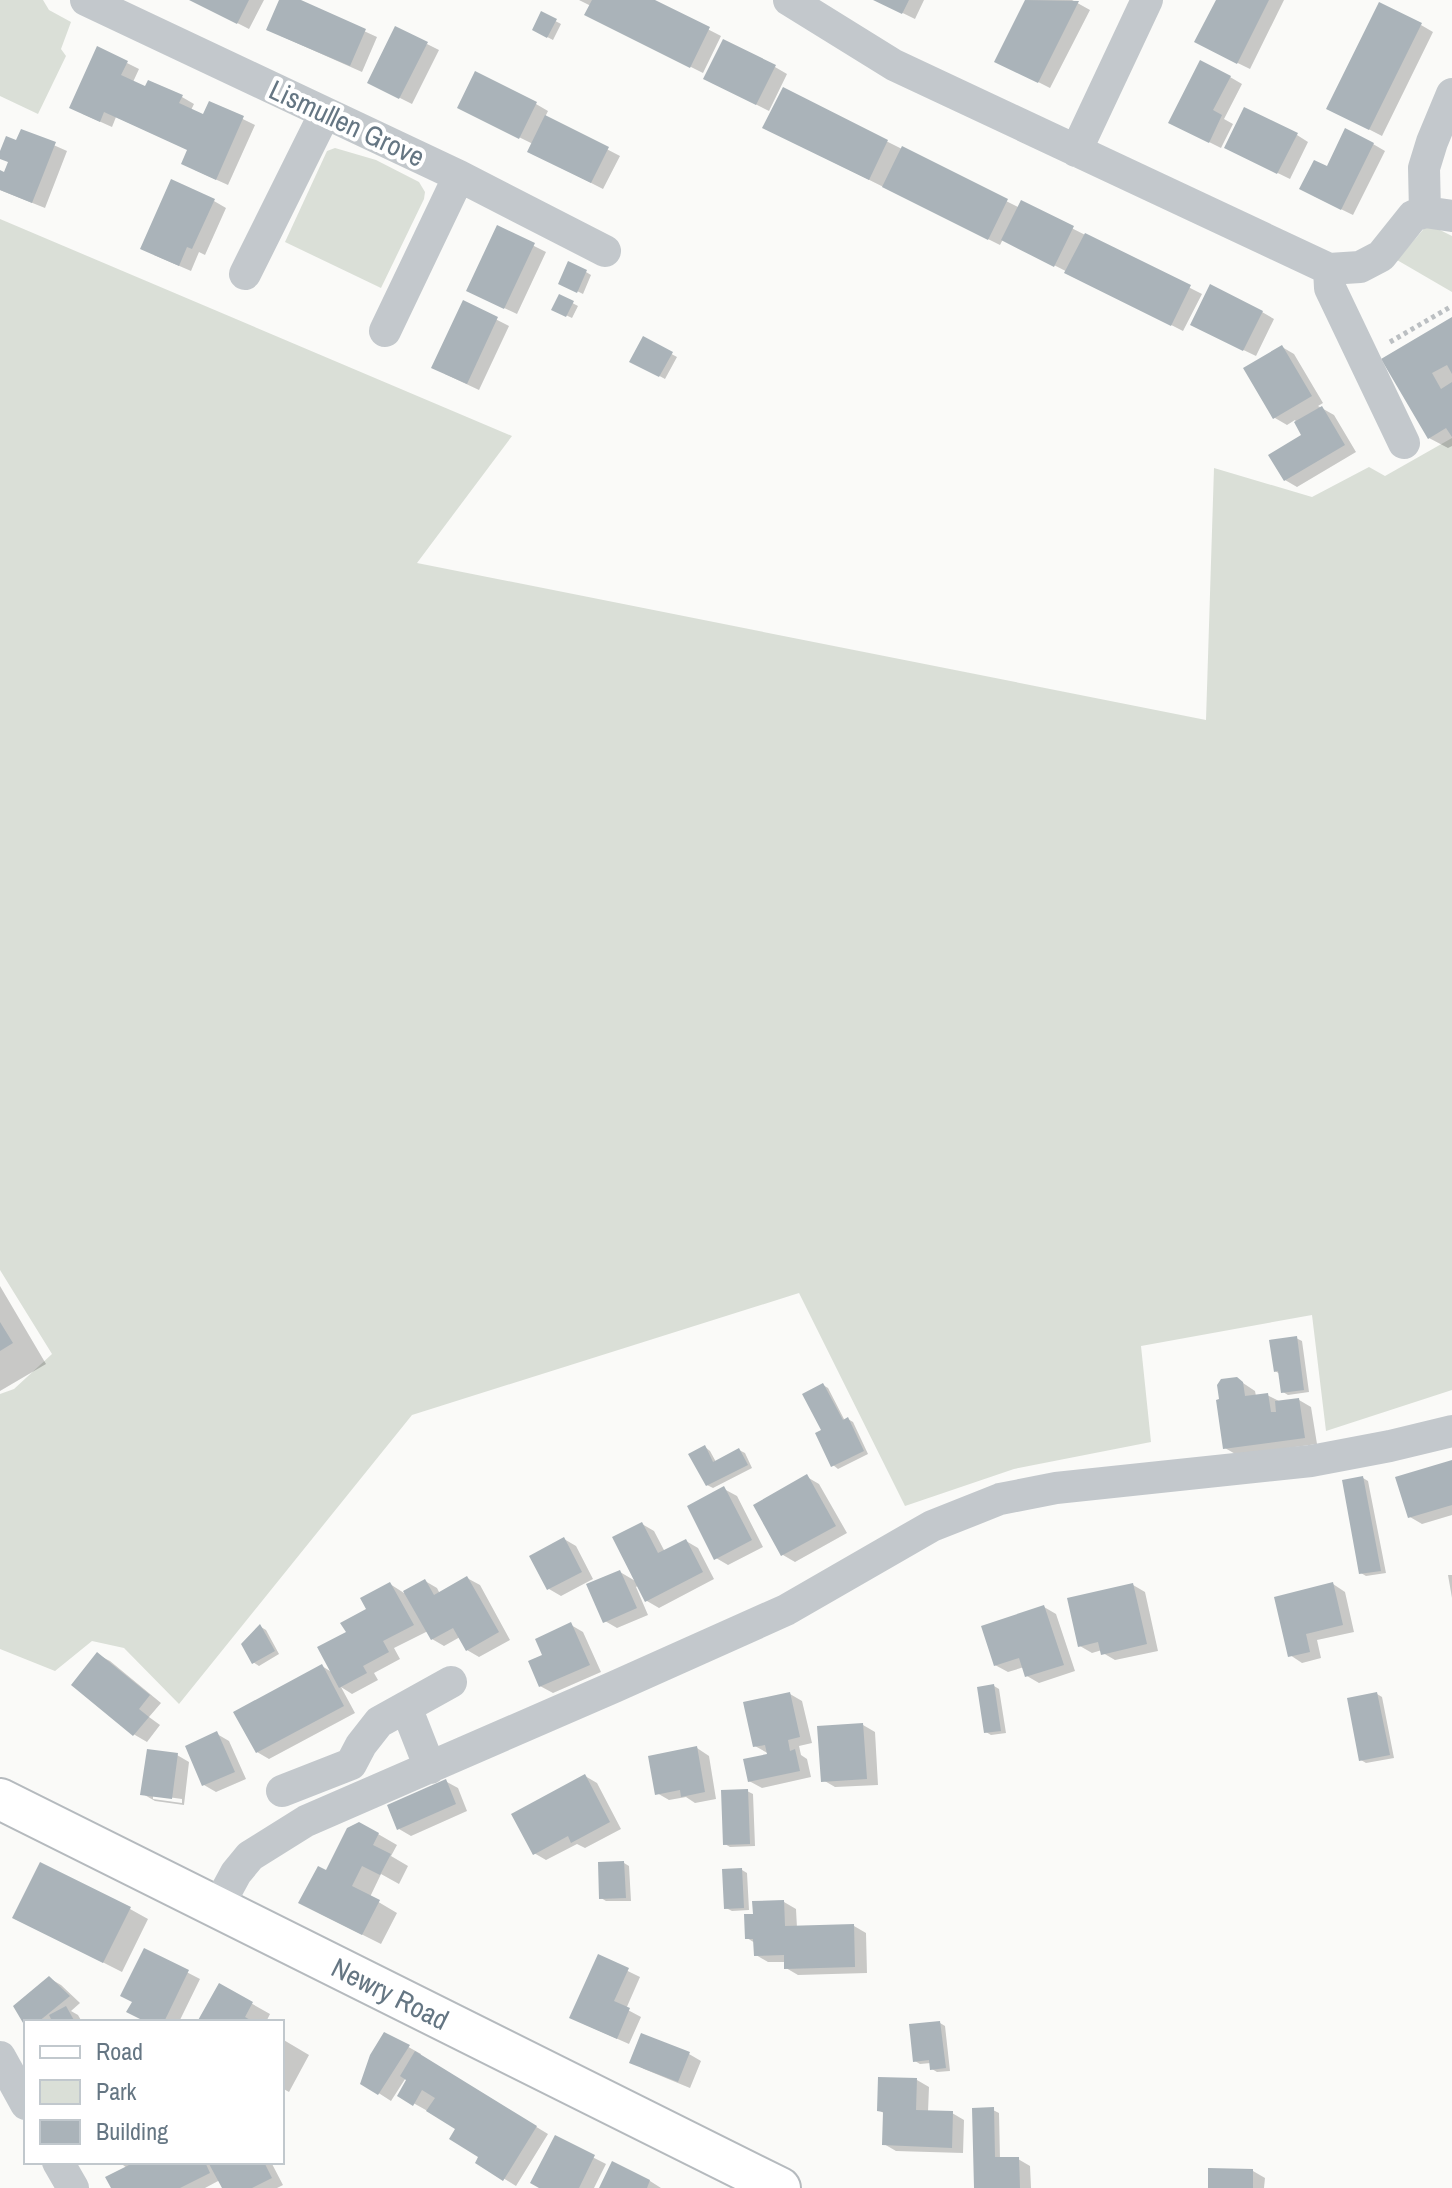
<svg xmlns="http://www.w3.org/2000/svg" width="1452" height="2188" font-family="'Archivo Narrow',sans-serif">
<style>
.green{fill:#dadfd7}
.shadow{fill:#0003;fill-rule:evenodd}
.building{fill:#aab3b9}
.lines{fill:none;stroke-linecap:round;stroke-linejoin:round}
.major-casing{stroke:#b5babe;stroke-width:44}
.path{stroke:#bbbfc2;stroke-width:5;stroke-dasharray:4 4;stroke-linecap:butt}
.minor{stroke:#c3c8cc;stroke-width:32}
.major{stroke:#fff;stroke-width:40}
.labels{text-anchor:middle;dominant-baseline:central;stroke-width:8;stroke-linejoin:round;paint-order:stroke}
.street-label{font-size:28px;fill:#657683;stroke:#fff}
</style>
<rect width="100%" height="100%" fill="#fafaf8"/>
<!-- green -->
<path class="green" d="M0,0H43L49,10L71,22L61,49L66,56L38,114L0,96Z
M335,148L376,160L419,182L425,192L424,199L381,288L285,242L327,151Z
M0,219L512,436L417,563L1206,720L1214,468L1312,497L1369,467L1385,476L1452,438V1390L1326,1431L1312,1315L1141,1346L1151,1442L1014,1469L905,1506L799,1293L412,1415L179,1704L124,1648L92,1641L55,1671L0,1649V1394L14,1389L52,1354L0,1270Z
M1428,224L1452,236V292L1397,260Z"/>
<!-- shadow -->
<path class="shadow" d="M192,0H264L249,29Z
M282,0H296L377,37L362,72L281,36Z
M579,0H651L721,36L703,73L599,21L591,6Z
M876,0H924L915,19Z
M1027,0H1072L1090,10L1050,88L997,61Z
M1218,0H1284L1250,69L1209,49Z
M542,14L561,24L553,40L534,30Z
M1421,25L1433,32L1382,136L1341,115Z
M427,44L439,50L412,104L382,89Z
M127,63L139,69L133,82L146,88L182,97L194,104L191,110L204,117L210,103L255,125L228,185L195,170L189,150L116,117L112,127L83,114Z
M775,67L787,74L769,111L718,85Z
M476,74L536,104L548,111L545,117L620,156L603,189L542,158L533,144L472,114Z
M1230,77L1242,84L1224,119L1233,124L1221,148L1183,129Z
M784,90L1020,208L1022,203L1202,294L1183,331L1003,239L1000,245L777,134Z
M22,131L67,151L45,208L0,190V173L5,174L10,163L0,156L17,143Z
M1297,135L1308,142L1290,179L1239,154Z
M1373,144L1385,151L1353,215L1314,196L1328,169Z
M214,201L226,208L205,255L199,252L191,271L154,255Z
M498,228L546,252L517,314L481,297Z
M586,272L591,275L583,294L561,283Z
M559,296L578,306L572,318L553,309Z
M464,303L509,326L479,390L445,374Z
M1262,312L1274,319L1256,356L1204,331Z
M1452,319V446L1448,448L1429,438L1384,360Z
M644,339L677,357L665,379L632,361Z
M1282,347L1294,354L1323,403L1318,406L1334,415L1356,452L1297,487L1285,480L1304,436L1295,420L1287,425L1275,418Z
M0,1286L46,1364L0,1391Z
M1296,1338L1302,1341L1309,1392L1288,1395L1283,1392L1280,1374L1275,1371Z
M1237,1379L1255,1391L1256,1396L1267,1395L1281,1402L1299,1400L1311,1407L1317,1444L1237,1455L1225,1448L1221,1401Z
M823,1385L828,1388L845,1421L848,1419L853,1422L868,1454L838,1469L833,1465L823,1431Z
M705,1447L710,1451L716,1462L739,1450L745,1453L752,1468L713,1488L707,1485Z
M1452,1462V1515L1422,1524L1410,1517Z
M807,1477L819,1484L847,1533L795,1562L783,1555Z
M1363,1478L1368,1481L1386,1573L1366,1576L1361,1573Z
M724,1489L737,1496L763,1547L728,1565L716,1558Z
M642,1524L654,1531L665,1552L686,1541L698,1548L714,1579L659,1608L647,1601L639,1585L636,1587L648,1615L617,1628L605,1621L620,1572L637,1582Z
M564,1539L576,1546L593,1579L561,1596L549,1589Z
M1448,1575H1452V1598Z
M467,1578L480,1585L510,1640L479,1657L467,1650L460,1637L444,1646L432,1639L428,1631L394,1648L400,1659L374,1673L378,1680L352,1694L341,1687L355,1713L269,1759L257,1752L322,1666L333,1673L348,1633L390,1584L404,1593L425,1581L437,1588L440,1594Z
M1333,1584L1345,1592L1354,1632L1317,1640L1321,1658L1302,1663L1290,1655Z
M1133,1585L1145,1592L1158,1651L1115,1660L1103,1653L1102,1650L1092,1653L1080,1646Z
M1044,1607L1056,1614L1075,1671L1039,1683L1027,1676L1024,1667L1008,1672L995,1665Z
M571,1625L583,1632L601,1672L553,1693L540,1686L545,1656Z
M261,1627L266,1630L279,1654L259,1666L253,1662Z
M98,1655L110,1661L161,1703L149,1717L160,1725L147,1742L135,1735L73,1684Z
M994,1686L999,1689L1006,1733L991,1735L986,1732Z
M790,1694L802,1701L812,1743L799,1746L801,1755L807,1759L811,1777L762,1788L749,1781L771,1755L755,1746Z
M1377,1694L1382,1697L1394,1758L1366,1763L1361,1760Z
M863,1725L875,1732L878,1785L835,1787L823,1780Z
M217,1734L229,1741L246,1779L216,1792L204,1785Z
M697,1748L709,1756L716,1799L695,1803L686,1797L669,1800L657,1793Z
M177,1755L189,1762L184,1805L155,1801L143,1794ZM153,1795L182,1799V1803L153,1799Z
M585,1776L597,1783L621,1829L585,1848L577,1844L546,1860L534,1853Z
M445,1781L458,1788L467,1811L411,1836L399,1829Z
M747,1791L753,1794L755,1846L730,1847L725,1844Z
M378,1834L397,1845L391,1856L408,1866L399,1884L381,1874L370,1897L397,1913L381,1944L319,1913L326,1873Z
M624,1863L629,1866L631,1901H606L601,1898Z
M742,1870L747,1873L749,1910L732,1911L726,1908Z
M784,1902L796,1909L797,1928L854,1926L866,1933L867,1973L798,1975L786,1968V1962H768L756,1955L755,1943L747,1938L755,1916Z
M130,1909L148,1919L122,1972L33,1927Z
M144,1950L200,1979L179,2022H148L134,2002Z
M599,1957L640,1977L626,2009L641,2017L629,2044L584,2024Z
M49,1978L61,1985L80,2003L71,2011L78,2015L82,2022H26V2024L16,2007Z
M219,1985L270,2014L266,2022H199Z
M940,2023L945,2026L950,2071L937,2072L932,2069L931,2063L920,2064L915,2061Z
M385,2034L421,2054L420,2056L548,2134L516,2186L477,2162L481,2156L458,2128L399,2095L410,2077L407,2076L391,2101L363,2083Z
M282,2039L309,2055L289,2092L282,2088Z
M689,2054L701,2061L690,2088L644,2069L632,2062Z
M917,2080L929,2087L928,2112L952,2113L964,2120L963,2153L896,2151L884,2144L885,2114L879,2110Z
M993,2110L999,2113L1000,2159H1018L1030,2166L1031,2188H976Z
M555,2138L606,2164L594,2188H542Z
M119,2162H271L283,2185L277,2188H224L220,2180L205,2188H113L127,2168Z
M613,2164L650,2181L661,2188H602Z
M1253,2171L1265,2178L1264,2188H1210Z"/>
<!-- building -->
<path class="building" d="M189,0H249L237,24Z
M279,0H301L366,29L350,66L266,30Z
M592,0H655L710,27L690,68L584,15Z
M873,0H909L902,14Z
M1025,0L1079,1L1038,83L994,62Z
M1216,0H1269L1237,64L1194,42Z
M1379,2L1422,23L1369,130L1326,109Z
M541,11L557,19L547,38L532,30Z
M395,26L428,42L399,99L367,83Z
M723,39L776,65L756,105L703,79Z
M97,46L128,61L121,75L145,86L148,80L183,95L179,103L203,114L209,101L244,116L216,180L181,164L187,150L104,112L100,122L69,108Z
M1200,60L1231,76L1213,110L1222,115L1209,143L1168,123Z
M475,71L537,102L519,139L457,108Z
M783,87L888,140L869,180L762,128Z
M1244,107L1298,133L1277,174L1224,148Z
M545,115L609,147L591,183L527,152Z
M1345,128L1374,143L1341,210L1299,189L1314,160L1327,166Z
M21,129L56,142L32,203L0,190V170L4,172L8,162L0,159V151L6,136L16,140Z
M902,146L1008,199L988,240L882,187Z
M171,179L215,199L192,249L187,247L179,266L140,249Z
M1021,200L1074,226L1054,267L1001,240Z
M497,225L535,243L504,309L466,291Z
M1085,233L1191,285L1171,326L1064,273Z
M568,261L587,270L577,293L558,284Z
M1210,284L1263,311L1243,351L1190,325Z
M559,294L574,301L566,317L551,310Z
M463,300L498,317L467,384L431,368Z
M1452,317V374L1447,365L1432,373L1441,389L1452,382V437L1446,428L1428,439L1381,359Z
M643,336L673,352L659,377L629,362Z
M1282,345L1312,396L1273,419L1243,368Z
M1322,406L1345,445L1284,481L1268,455L1301,435L1294,422Z
M0,1322L13,1343L0,1351Z
M1297,1336L1304,1390L1281,1393L1278,1371L1274,1372L1269,1340Z
M1237,1377L1243,1382L1245,1396L1268,1393L1271,1412H1276L1275,1401L1299,1398L1305,1438L1223,1449L1216,1400L1219,1399L1217,1385L1221,1379Z
M823,1383L843,1420L848,1417L864,1451L831,1467L815,1433L821,1430L802,1394Z
M705,1445L713,1462L739,1448L748,1465L706,1486L688,1454Z
M1452,1460V1505L1408,1518L1395,1477Z
M807,1474L836,1526L781,1556L753,1505Z
M1363,1476L1381,1571L1359,1574L1342,1480Z
M724,1486L752,1540L714,1560L687,1506Z
M642,1522L658,1553L686,1539L703,1572L645,1602L612,1537Z
M564,1537L582,1572L547,1590L529,1556Z
M620,1570L637,1608L603,1623L586,1584Z
M467,1576L499,1632L466,1651L453,1628L431,1640L403,1591L425,1579L434,1595Z
M390,1582L414,1625L383,1641L389,1652L363,1666L367,1673L339,1688L317,1647L346,1632L340,1623L366,1609L360,1598Z
M1333,1582L1343,1625L1306,1634L1310,1652L1288,1657L1274,1597Z
M1133,1583L1147,1644L1101,1655L1098,1642L1078,1647L1067,1598Z
M1044,1605L1064,1665L1025,1677L1019,1658L994,1666L981,1626Z
M571,1622L590,1665L539,1687L528,1661L542,1655L535,1639Z
M260,1624L275,1651L252,1664L241,1644Z
M97,1652L150,1695L139,1709L149,1717L133,1736L71,1685Z
M322,1664L344,1706L256,1753L233,1712Z
M994,1684L1001,1731L984,1733L977,1687Z
M790,1692L800,1737L788,1740L790,1751L795,1749L800,1771L748,1782L743,1759L767,1754L765,1745L753,1747L743,1702Z
M1377,1692L1390,1755L1359,1761L1347,1698Z
M863,1723L867,1779L821,1782L817,1726Z
M217,1731L235,1772L202,1786L185,1746Z
M697,1746L705,1792L681,1797L680,1790L655,1795L648,1756Z
M147,1749L178,1753L172,1799L140,1795Z
M585,1774L610,1822L571,1843L568,1836L533,1855L511,1814Z
M446,1779L456,1804L397,1830L387,1805Z
M748,1789L750,1844L723,1845L721,1790Z
M359,1822L379,1833L373,1845L391,1854L380,1875L362,1866L352,1886L380,1900L362,1935L298,1903L318,1866L326,1870L347,1828Z
M624,1861L626,1898L599,1899L598,1862Z
M40,1862L131,1907L103,1963L12,1918Z
M742,1868L744,1908L724,1909L722,1869Z
M784,1900L785,1926L854,1924L855,1967L784,1969V1955L754,1956L753,1939H745L744,1914H753L752,1901Z
M144,1948L189,1970L164,2022H146L126,2012L132,2002L120,1996Z
M598,1954L629,1968L614,2001L630,2008L617,2039L569,2018Z
M49,1976L70,1996L38,2022H26V2028L13,2006Z
M219,1983L253,2002L245,2017L254,2022H197Z
M66,2006L75,2022H45L51,2019L49,2015Z
M940,2021L946,2068L930,2070L929,2060L913,2062L909,2024Z
M384,2032L410,2045L378,2095L360,2084L370,2055Z
M641,2033L690,2052L678,2082L629,2063Z
M415,2051L537,2126L503,2181L475,2163L478,2157L449,2139L455,2129L426,2111L435,2098L422,2090L413,2106L397,2096L406,2080L400,2076Z
M878,2077L917,2078L916,2110L953,2111L952,2148L882,2145L883,2112L877,2111Z
M994,2107L995,2157H1019L1020,2188H974L972,2108Z
M555,2135L595,2155L579,2188H539L530,2183Z
M612,2161L650,2180L647,2188H599Z
M135,2162H205L210,2173L180,2188H111L105,2177Z
M208,2162H264L272,2178L252,2188H222Z
M1208,2168L1253,2169V2188H1208Z"/>
<g class="lines">
<defs>
<g id="major">
<path id="s1" d="M0,1799L780,2188"/>
</g>
</defs>
<!-- major casing -->
<use href="#major" class="major-casing"/>
<!-- path -->
<path class="path" d="M1390,342L1452,306"/>
<!-- minor -->
<path class="minor" d="M86,0L459,176L605,251
M789,0L894,65L1329,269L1360,267L1381,256L1413,216L1425,212L1452,216
M1076,151L1147,0
M1425,212L1424,168L1432,142L1452,94
M1329,269L1330,288L1404,443
M245,274L325,113
M385,331L459,176
M406,1707L430,1768
M282,1791L351,1764L361,1745L379,1722L451,1682
M217,1908L236,1873L250,1856L306,1821L614,1687L786,1610L932,1526L1000,1499L1056,1488L1311,1461L1390,1446L1452,1431
M0,2057L26,2104
M58,2162L73,2188"/>
<!-- major -->
<use href="#major" class="major"/>
</g>
<g class="labels">
<!-- street labels -->
<g class="street-label">
<text transform="translate(347 123) rotate(25)">Lismullen Grove</text>
<text stroke="none"><textPath href="#s1" startOffset="436">Newry Road</textPath></text>
</g>
</g>
<!-- legend -->
<rect x="24" y="2020" width="260" height="144" fill="#ffffff" stroke="#c1c8cd" stroke-width="2"/>
<rect x="40" y="2046" width="40" height="12" fill="#ffffff" stroke="#c1c8cd" stroke-width="2"/>
<text x="96" y="2060" font-size="24" fill="#657683">Road</text>
<rect x="40" y="2080" width="40" height="24" fill="#dadfd7" stroke="#c1c8cd" stroke-width="2"/>
<text x="96" y="2100" font-size="24" fill="#657683">Park</text>
<rect x="40" y="2120" width="40" height="24" fill="#aab3b9" stroke="#c1c8cd" stroke-width="2"/>
<text x="96" y="2140" font-size="24" fill="#657683">Building</text>
</svg>
